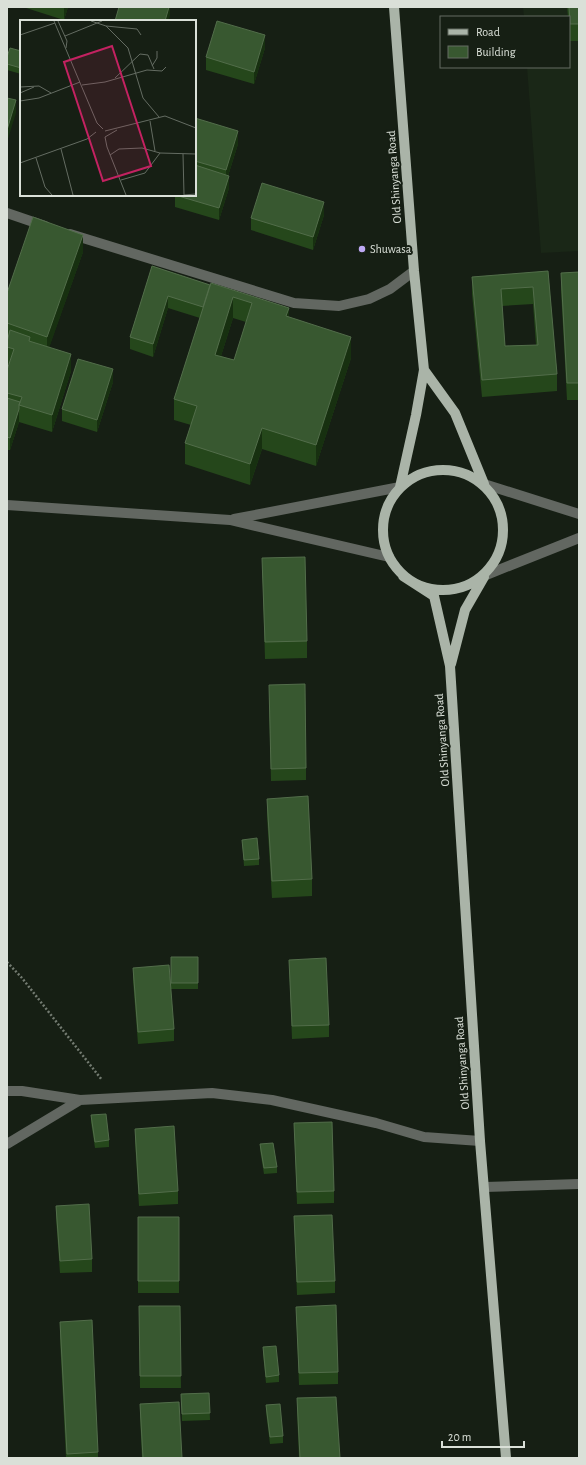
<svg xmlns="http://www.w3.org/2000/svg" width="586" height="1465" font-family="'Alegreya Sans',sans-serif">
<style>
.built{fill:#1a2717}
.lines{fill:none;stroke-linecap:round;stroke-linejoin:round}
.path{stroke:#737b71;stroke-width:2.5;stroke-dasharray:2 2;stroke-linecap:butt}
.minor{stroke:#626761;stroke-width:10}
.major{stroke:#aab4a8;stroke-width:10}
.wall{fill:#25471b;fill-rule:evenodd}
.shaded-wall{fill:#173010}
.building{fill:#385830;stroke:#526d4a;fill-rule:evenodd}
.poi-dot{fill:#bea9f4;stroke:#161f14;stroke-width:1.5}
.labels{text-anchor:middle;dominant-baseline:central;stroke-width:4;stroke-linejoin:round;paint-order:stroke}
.street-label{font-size:12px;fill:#dae0d8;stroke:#161f14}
.poi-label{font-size:12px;fill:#dae0d8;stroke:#161f14;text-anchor:start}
.inset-road{fill:none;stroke:#646c62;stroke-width:1}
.view{fill:#c32261;fill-opacity:0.15;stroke:#c32261;stroke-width:2}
.inset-edge{fill:none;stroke:#dae0d8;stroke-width:2}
</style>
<rect width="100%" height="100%" fill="#161f14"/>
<!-- built -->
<path class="built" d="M523,7H579V251L541,253L527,67H569V17H524Z"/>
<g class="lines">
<!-- path -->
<path class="path" d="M7,962L22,978L102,1080"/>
<!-- minor -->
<path class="minor" d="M7,213L45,226
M70,234L294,303L339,306L369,299L390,289L414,271
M484,484L579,514
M7,505L230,520L389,557
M234,519L400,487
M486,575L579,538
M7,1091H22L80,1100L212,1093L272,1100L376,1123L424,1137L480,1141
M7,1144L80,1100
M485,1187L579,1184"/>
<!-- major -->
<path class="major" d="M394,7L414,271L424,370L416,415L400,487
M424,370L455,413L484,484
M383 530a60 60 0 1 1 120 0a60 60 0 1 1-120 0Z
M403,576L434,596L450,666L480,1141L506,1458
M451,664L465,610L484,577"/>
</g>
<!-- wall -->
<path class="wall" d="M23,7H68L64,20Z
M567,7H579V41H570L569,27V17H568Z
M265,48L254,84L206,70V57Z
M21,51V74L7,70V57Z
M195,118L238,144L228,176L229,188L219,220L175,207V195H195Z
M324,215L313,250L251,230V218Z
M83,252L49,347L71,371L52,432L19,422L10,450H7V370L9,364H7V293Z
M152,266L210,285L289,317L351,358L316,466L262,449L250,485L185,464V443L191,425L174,420V399L200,318L168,308L153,357L130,349V337ZM233,318L246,322L234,360L221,356Z
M548,271L557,374V391L482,397L472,294V277ZM533,304L536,345L505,346L502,306Z
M579,272V400H567L561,290V273Z
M113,382L97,432L62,421V409Z
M262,558L307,641V658L265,659Z
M269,697L306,768V780L271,781Z
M267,799L312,879V896L272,898L267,816Z
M242,840L259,859V865L244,866Z
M171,957H198V989H171Z
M289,960L329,1025V1037L292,1039Z
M133,968L174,1029V1041L138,1044L133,980Z
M91,1115L109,1140V1147L95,1148L91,1122Z
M294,1123L334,1191V1203L297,1204Z
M135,1129L178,1191V1204L139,1206L135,1141Z
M260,1144L277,1167V1173L264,1174L260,1150Z
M56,1206L92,1259V1272L60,1273L56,1218Z
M294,1216L335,1281V1293L297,1295Z
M138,1217H179V1293H138Z
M139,1306H180L181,1388H140Z
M296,1307L338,1372V1384L299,1385Z
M60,1322L98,1452V1458H66L60,1339Z
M263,1347L279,1375V1382L266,1383L263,1354Z
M209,1393L210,1420L182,1421L181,1394Z
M297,1398L340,1458H299L297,1411Z
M140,1404L182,1458H142L140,1416Z
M266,1405L283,1436V1443L270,1444L266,1412Z"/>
<!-- shaded-wall -->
<path class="shaded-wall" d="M65,7H68L64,20V8Z
M169,7H170V16L168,21H165Z
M265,35V48L254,84V72Z
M16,100V113L7,142V130Z
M238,131V144L226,182V170Z
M229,176V188L219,220V208Z
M324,202V215L313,250V237Z
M83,235V252L47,354V337Z
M168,296V308L153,357V344Z
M233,297V318L215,375V355Z
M289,308V329L286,316Z
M351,337V358L316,466V445Z
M71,354V371L52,432V415Z
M113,369V382L97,432V420Z
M19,409V422L10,450V438Z
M262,428V449L250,485V464Z"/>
<!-- building -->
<path class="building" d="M119,7H169L165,21H115Z
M569,7H579V24H570Z
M217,21L265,35L254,72L206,57Z
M10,48L21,51V68L7,64V57Z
M7,98L16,100L7,130Z
M195,118L238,131L226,170L195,161Z
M195,165L229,176L219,208L175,195H195Z
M262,183L324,202L313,237L251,218Z
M33,217L83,235L47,337L7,323V293Z
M152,266L210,285L203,307L168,296L153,344L130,337Z
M548,271L557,374L482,380L472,277ZM533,287L538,345L505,346L501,289Z
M579,272V383H567L561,273Z
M211,283L289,308L286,316L351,337L316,445L262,428L250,464L185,443L197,406L174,399ZM233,297L252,303L234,360L215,355Z
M10,330L30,337L29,341L71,354L52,415L19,405L22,397L7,393V370L14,349L7,347V342Z
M78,359L113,369L97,420L62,409Z
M7,398L20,402L19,405V409L10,438L7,437Z
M305,557L307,641L265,642L262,558Z
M305,684L306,768L271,769L269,685Z
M308,796L312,879L272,881L267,799Z
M257,838L259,859L244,860L242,840Z
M171,957H198V983H171Z
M326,958L329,1025L292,1026L289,960Z
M169,965L174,1029L138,1032L133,968Z
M106,1114L109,1140L95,1142L91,1115Z
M332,1122L334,1191L297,1192L294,1123Z
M174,1126L178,1191L139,1194L135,1129Z
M273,1143L277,1167L264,1168L260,1144Z
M89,1204L92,1259L60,1261L56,1206Z
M332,1215L335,1281L297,1282L294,1216Z
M138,1217H179V1281H138Z
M336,1305L338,1372L299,1373L296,1307Z
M139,1306H180L181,1376H140Z
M92,1320L98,1452L67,1454L60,1322Z
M276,1346L279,1375L266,1377L263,1347Z
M209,1393L210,1413L182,1414L181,1394Z
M336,1397L340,1458H300L297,1398Z
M179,1402L182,1458H143L140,1404Z
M280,1404L283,1436L270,1437L266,1405Z"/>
<!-- markers -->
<circle class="poi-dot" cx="362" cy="249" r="4"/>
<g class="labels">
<!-- street labels -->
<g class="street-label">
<text transform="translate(394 177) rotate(-94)">Old Shinyanga Road</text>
<text transform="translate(442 740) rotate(-94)">Old Shinyanga Road</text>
<text transform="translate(462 1063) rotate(-94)">Old Shinyanga Road</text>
</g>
<!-- poi labels -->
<g class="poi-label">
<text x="370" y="249">Shuwasa</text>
</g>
</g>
<!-- overview -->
<g transform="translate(20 20)">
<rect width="176" height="176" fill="#161f14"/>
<path class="inset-road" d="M34,1L77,103L83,109M38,1L47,21L46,28M71,1L86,6L117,9L121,15M86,6L108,28L123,78L139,97M0,15L35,3M45,16L82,1M132,46L137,38V31M95,58L120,34L128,35L134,49M62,65L85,62L127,50L142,51L146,47M0,67L19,66L31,73M0,73L14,67M0,81L19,78L60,62M130,101L135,131M85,111L145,96L176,108M85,117L97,110M85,117L87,127L106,175M41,129L53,175M163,134L164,175M90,135L99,129L122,128L140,133L176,134M16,138L25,167L32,175M0,143L67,119L76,112M101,160L125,153L140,133M164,175L176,174"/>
<path class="view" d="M92,26L131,146L83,161L44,42Z"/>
<rect width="176" height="176" class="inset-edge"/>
</g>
<!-- border -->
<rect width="586" height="1465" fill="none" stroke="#dae0d8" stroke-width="16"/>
<!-- legend -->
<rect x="440" y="16" width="130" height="52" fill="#161f14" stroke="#646c62"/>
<rect x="448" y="29" width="20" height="6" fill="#aab4a8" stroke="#646c62"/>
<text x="476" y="36" font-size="12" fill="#dae0d8">Road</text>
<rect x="448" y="46" width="20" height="12" fill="#385830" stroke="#646c62"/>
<text x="476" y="56" font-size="12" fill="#dae0d8">Building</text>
<!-- scale -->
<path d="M442 1441v6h82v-6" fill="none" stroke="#dae0d8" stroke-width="2"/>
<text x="448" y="1441" font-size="12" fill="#dae0d8" stroke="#161f14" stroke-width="3" paint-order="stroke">20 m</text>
</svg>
